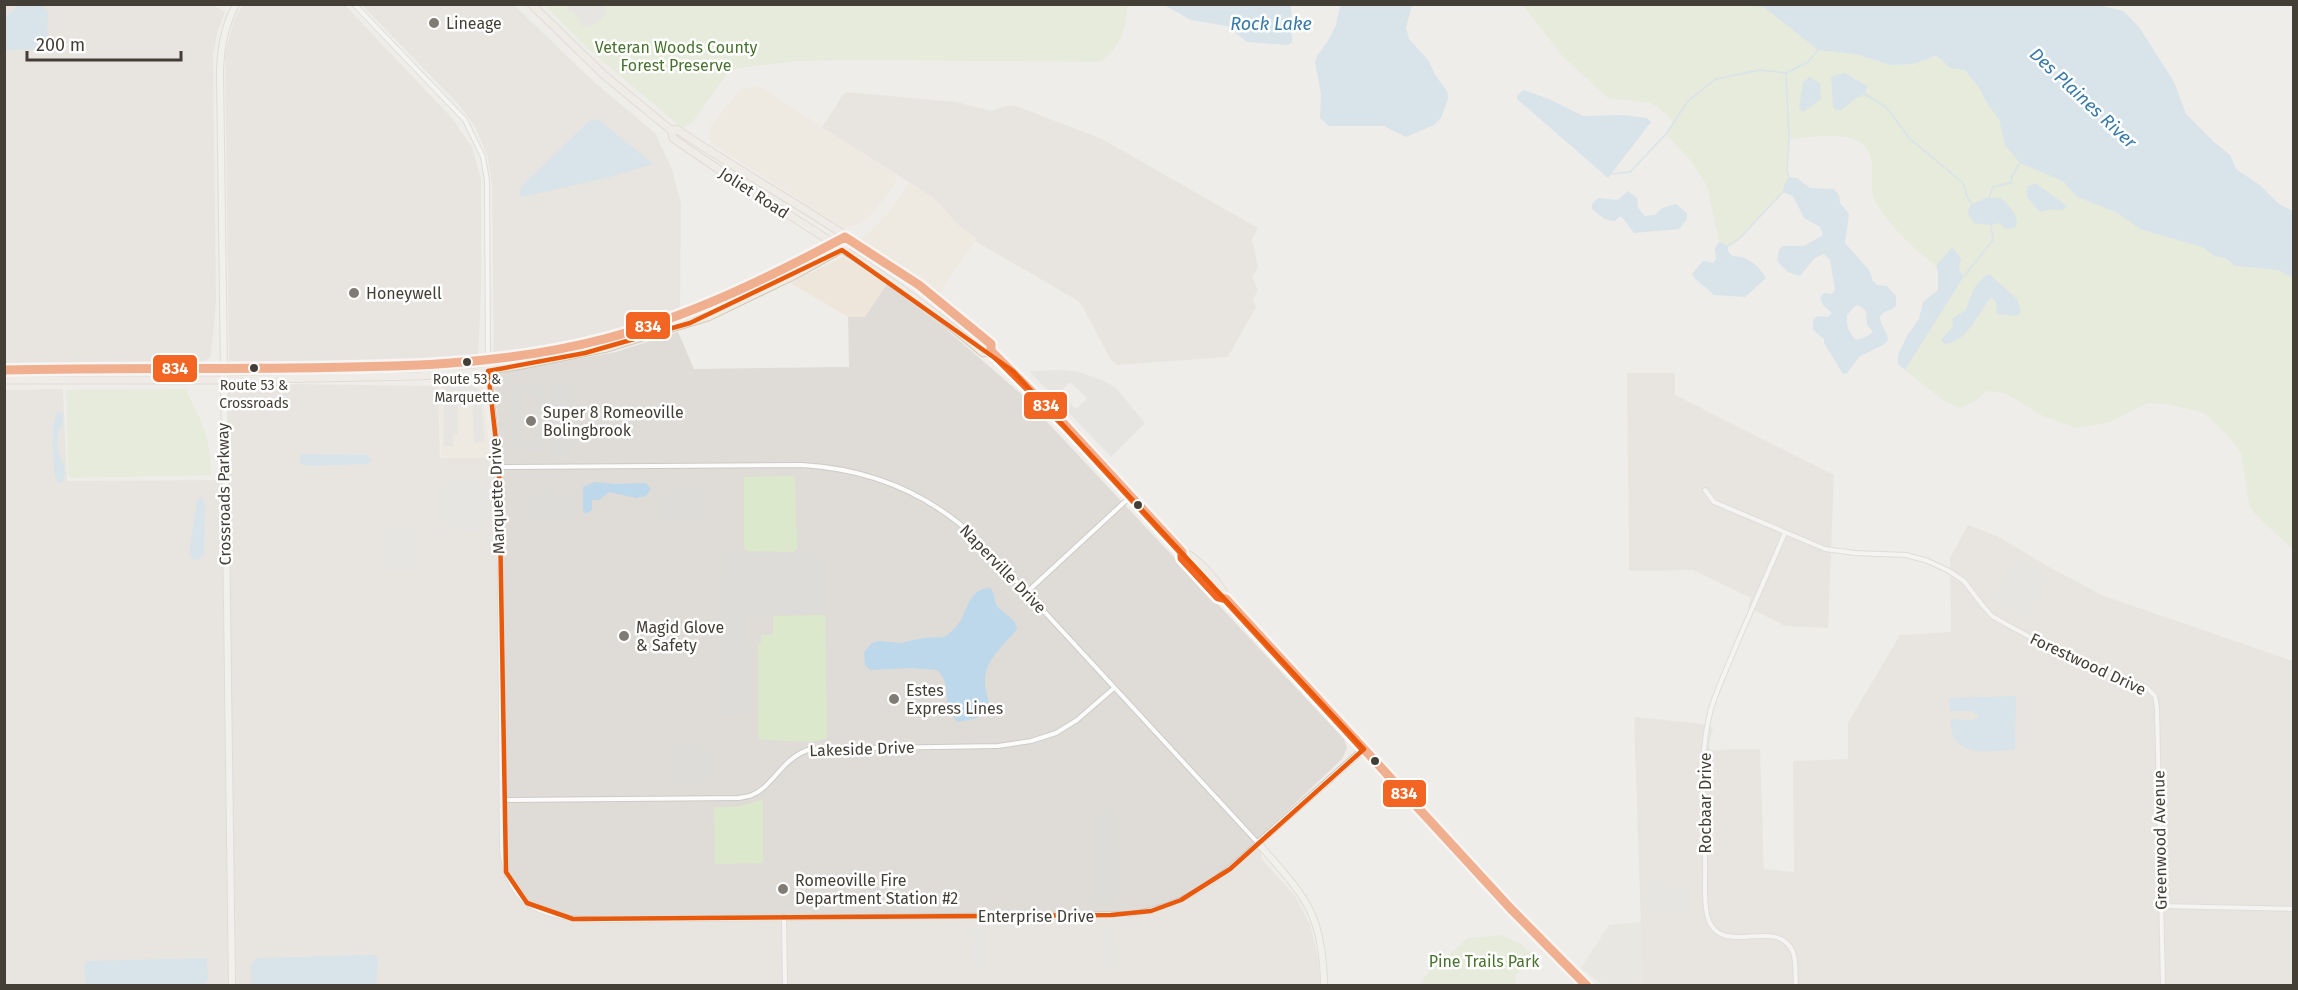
<svg xmlns="http://www.w3.org/2000/svg" width="2298" height="990" font-family="'Fira Sans',sans-serif">
<style>
.residential{fill:#e3dfd7}
.commercial{fill:#eee6da}
.industrial{fill:#dfdcd7}
.green{fill:#dce8cb;fill-rule:evenodd}
.parking{fill:#dedcd9;fill-rule:evenodd}
.water{fill:#bcd8ea;fill-rule:evenodd}
.lines{fill:none;stroke-linecap:round;stroke-linejoin:round}
.stream{stroke:#bcd8ea;stroke-width:1.5}
.street-casing{stroke:#cdcbc7;stroke-width:6}
.secondary-casing{stroke:#cecac0;stroke-width:8}
.primary-casing{stroke:#d0c9b8;stroke-width:9}
.street{stroke:#fdfcfc;stroke-width:4}
.secondary{stroke:#f5f4ef;stroke-width:6}
.primary{stroke:#f0ece4;stroke-width:7}
.bus-1-casing{stroke:#fff;stroke-width:14}
.bus-1{stroke:#f26522;stroke-width:9}
.marked{fill:none;stroke:#e8590c;stroke-width:4.5;stroke-linejoin:round}
.poi-dot{fill:#807c75;stroke:#fff;stroke-width:2}
.bus-dot{fill:#443f36;stroke:#fff;stroke-width:2}
.labels{text-anchor:middle;dominant-baseline:central;stroke-width:5;stroke-linejoin:round;paint-order:stroke}
.bus-label{font-size:14px;fill:#443f36;stroke:#fff}
.poi-label{font-size:16px;fill:#443f36;stroke:#fff;text-anchor:start}
.park-label{font-size:16px;fill:#47722d;stroke:#fff}
.street-label{font-size:16px;fill:#443f36;stroke:#fff}
.water-label{font-size:18px;font-style:italic;fill:#3779a8;stroke:#fff}
.line-badge{stroke:#fff;stroke-width:2}
.badge-label{font-size:16px;text-anchor:middle;font-weight:bold;fill:#fff}
</style>
<rect width="100%" height="100%" fill="#efede9"/>
<!-- residential -->
<path class="residential" d="M1641,922L1643,985H1603L1581,968L1609,925Z"/>
<!-- commercial -->
<path class="commercial" d="M755,86L764,89L895,174L896,183L873,213L857,225L844,228L711,143L709,135L710,127L739,90Z
M909,182L934,198L957,224L977,239L936,297L857,242L871,231L890,211Z
M843,257L887,284L865,317H848L790,283Z
M481,379L491,458H442L438,386Z"/>
<!-- industrial -->
<path class="industrial" d="M211,4L225,12L217,33L213,55L216,301L211,356L205,361L198,363L154,366L5,367L4,5Z
M243,5H345L451,117L472,147L481,179V291L478,358L422,363L229,362L225,52L235,18Z
M362,5H514L593,81L655,133L672,169L681,204L680,311L577,342L494,357L492,185L488,158L476,128L460,106Z
M845,92L956,102L991,111L1005,106H1016L1100,138L1258,228L1252,239L1258,267L1252,277L1258,290L1253,299L1256,307L1228,357L1116,365L1110,358L1080,302L975,241L976,238L957,224L934,198L822,127Z
M887,284L940,324L1020,393L1344,739L1347,748L1342,759L1265,832L1261,858L1295,896L1310,924L1318,958L1320,985H5L4,390L63,389L67,481L226,480L225,383L438,386L440,458H491L501,451L494,384L496,376L500,373L616,352L678,332L694,369L849,367L848,317H865Z
M1627,373H1675V395L1834,475L1828,628L1785,626L1748,607L1751,598L1693,570L1629,571Z
M1968,525L1997,536L2049,567L2104,596L2293,661V985H1643L1634,717L1695,723L1713,727L1709,746L1711,750L1760,749L1764,869L1794,872L1793,761L1848,759V723L1900,635L1951,632L1950,558Z"/>
<!-- green -->
<path class="green" d="M1127,4C1127,29 1120,49 1099,62L853,60L798,61L737,68L728,72L692,123L682,128L586,47L545,5Z
M1523,5H1752L1765,8L1818,50L1855,54L1891,65H1914L1926,59L1940,57L1950,67L1965,70L1980,89L1988,105L2000,119L2005,145L2025,164L2063,181L2077,197L2116,212L2140,229L2202,247L2215,255L2225,258L2235,266L2278,270L2293,278V550L2253,512L2249,504L2241,453L2228,435L2204,413L2168,404L2148,403L2108,423L2076,428L2043,416L2005,393L1987,391L1977,400L1960,408L1943,400L1905,370L1964,276L1959,270L1952,248L1936,266C1914,249 1888,225 1875,201C1870,192 1873,175 1872,164C1869,125 1816,137 1789,139L1787,171L1789,177L1784,185L1783,192L1739,239L1728,246L1719,242L1707,186L1691,161L1666,134L1673,121L1657,106L1650,103L1608,98L1563,57ZM1845,73L1858,79L1865,93L1833,106L1831,82ZM1985,198H2001L2016,215L1991,225L1972,204ZM1970,295L2017,299L2020,312L2016,315L1998,314L1997,302L1991,297C1980,312 1966,343 1945,344L1942,340L1966,310Z
M769,281L706,315L601,346L527,361L640,332Z
M187,389C189,398 192,403 196,411C207,432 211,452 211,475L72,478L68,476L66,390Z
M795,476L797,549L793,552L747,551L744,548V477Z
M825,615L827,738C811,745 776,740 758,739V643H761V635H773V616Z
M763,799V863L715,864L714,807C733,808 746,806 763,799Z
M1501,935L1521,944L1534,956L1516,975L1515,985H1419L1428,973L1468,938Z"/>
<!-- parking -->
<path class="parking" d="M568,5H605L606,8L604,16L599,22L592,26H584L580,25L581,21L572,11L568,12Z
M1064,370L1079,372L1104,381L1116,388L1145,423L1111,457L1029,371ZM1070,382L1087,398L1076,409L1059,393Z
M574,383L575,452H570V456L551,457V384Z
M443,385H471L480,390L485,442L474,443L472,400H458V434L453,435L454,446L444,447Z
M512,385H548V452L512,453V413L507,412V390H512ZM538,395V441H523V396Z
M482,479L483,483L487,484V522L483,523V532L450,531L419,535L416,539V566L411,567L410,571L386,572V570H382V531H385V528L414,527L416,532L443,527L447,522L442,520V484H446V480Z
M672,489H704V493L708,494V515L705,516L704,520H658V494L671,493Z
M564,490L565,496L577,494L578,521H568L566,516L564,521H532L531,517L527,516V495L531,494L532,491Z
M721,553H817L820,560L825,561V613L746,615V632L751,649V716H719L718,575H722Z
M2017,555L2051,576L2027,621L2011,613L1992,598Z
M671,745H703L704,752H714L715,781H705L702,785H671Z
M1097,810H1118L1119,896H1116V902H1083V892L1097,890Z
M1642,881H1667L1670,887H1690V911H1643Z
M982,928L985,929V979H981V969L972,967V938L970,937L969,929Z
M1102,929H1117L1118,971H1103Z
M1059,931L1067,933L1068,965H1059Z"/>
<!-- water -->
<path class="water" d="M42,4L48,11L47,44L39,49L5,50V18L19,5Z
M1164,5H1291L1292,42L1288,45L1247,42L1227,26L1191,20Z
M1340,5H1412L1406,28L1409,39L1429,61L1435,75L1447,91L1448,99L1441,118L1434,125L1406,137L1384,126H1329L1320,118L1321,94L1315,62L1317,56L1328,41L1336,25Z
M2099,5L2123,11L2139,27L2174,82L2186,114L2214,142L2230,155L2236,169L2261,186L2279,204L2293,211V278L2278,270L2235,266L2225,258L2215,256L2202,247L2140,229L2116,212L2077,197L2063,181L2020,163L2005,145L1999,119L1988,105L1980,89L1965,70L1950,68L1941,59L1936,56L1914,64L1891,65L1855,54L1818,50L1765,8L1752,5Z
M1845,73L1867,86L1865,94L1856,98L1842,110H1836L1833,107L1831,78L1835,75Z
M1810,77L1820,84L1821,99L1803,112L1799,108L1803,82Z
M1523,90L1549,99L1583,116L1623,115L1647,118L1651,122L1608,178L1517,99V96Z
M590,120H599L653,164L606,178L521,197L519,195L521,187Z
M1789,177L1797,178L1810,188L1834,189L1839,195L1840,203L1849,214L1845,243L1869,270L1873,281L1877,285L1887,286L1896,296V306C1891,311 1889,310 1883,313C1874,318 1888,331 1888,340L1883,345L1860,356L1847,373L1843,374L1824,343V339L1813,330V320L1817,316L1828,317L1832,313L1823,305L1820,298L1824,293L1832,294L1835,290L1830,260L1824,254L1815,258L1800,276L1788,272L1777,261L1779,250L1783,246H1804L1823,235L1820,227L1804,218L1793,196L1783,192L1784,185ZM1856,305L1860,306L1866,311L1867,325L1873,332L1866,337L1856,340C1848,331 1846,326 1847,315Z
M2035,183L2067,206L2063,210L2052,209L2040,212L2027,197V187Z
M1628,191L1637,198L1638,208L1645,216L1655,215L1662,208L1676,204L1687,213V219L1679,229L1634,233L1622,217H1619L1615,221C1605,221 1600,216 1592,209V204L1598,198L1618,200Z
M1985,198H2001C2009,206 2020,215 2016,227L2006,229L1999,223L1991,225L1974,223L1969,215L1968,210L1972,204Z
M1719,242L1728,246V251L1732,256C1748,256 1758,265 1766,278L1745,297L1714,295C1707,287 1697,283 1692,274L1703,261L1713,263L1716,259L1715,248Z
M1952,247L1961,258L1959,270L1964,276L1905,370L1898,364V355L1907,336L1919,319L1923,302L1938,290V271L1936,266Z
M1989,274L2017,299L2021,312L2016,316L1997,314L1996,302L1991,297C1979,313 1966,343 1945,344L1941,340L1953,326L1952,319L1966,310C1970,296 1975,281 1989,274Z
M58,412L63,413C64,424 57,432 57,441C57,456 71,469 61,483L57,482C52,470 50,422 58,412Z
M302,454L368,455L371,461L366,464L308,466L300,463V456Z
M595,482L615,484L646,483L651,489L646,496L636,498L609,492L599,500H592V510L585,514L583,510V487Z
M201,497L205,504L204,555L199,559L194,560L190,556C189,537 196,521 196,502Z
M990,588C996,593 993,600 997,606C1004,615 1016,618 1017,629C1002,648 980,662 986,690C987,696 989,702 990,709L977,718L958,722C939,706 954,685 937,670L912,668L870,670L865,665L864,652L872,643L878,641L901,643L923,638L944,637C950,633 957,627 961,620C969,605 970,589 990,588Z
M2015,696L2016,698L2015,749C1998,751 1967,756 1955,740C1952,735 1951,727 1950,721L1951,719L1973,720L1979,716L1972,711H1950L1949,698Z
M374,955L376,956L378,961L376,985L251,984V964L257,958Z
M207,958L208,980L204,984L86,985L84,965L88,961Z"/>
<g class="lines">
<!-- stream -->
<path class="stream" d="M1786,73L1789,139L1787,171L1789,177
M1865,94L1887,108L1909,138L1963,183L1967,196L1972,204
M1611,174L1630,172L1666,134L1688,101L1716,79L1760,70L1786,73L1808,62L1818,50
M1989,198L1993,187L2011,183L2012,176L2020,163
M1728,246L1739,239L1783,192
M1964,276L1993,240L1991,225"/>
<defs>
<path id="street" d="M354,4L465,120L483,157L487,180L488,361L499,467L502,848C507,917 556,919 612,920L1130,914C1186,906 1218,880 1258,843L980,542C931,494 870,469 802,465L499,467
M1705,490L1714,502L1825,549L1855,553L1906,555L1928,561L1949,571L1964,581L1983,606L1992,616L2006,624L2065,656L2146,687L2155,696L2157,708L2163,986
M1785,533C1769,569 1754,605 1738,641C1729,664 1718,686 1711,709C1698,757 1704,809 1705,858C1706,874 1702,912 1711,925C1728,953 1776,919 1792,950C1797,959 1795,975 1796,986
M1027,592L1130,497
M502,800L738,798C742,797 748,797 752,795C774,786 782,757 811,749L998,746L1031,741L1056,733L1077,720L1114,688
M2161,906L2294,909
M784,917L785,986"/>
<path id="secondary" d="M232,986L220,70C221,45 225,26 236,4
M1324,986C1323,911 1304,896 1258,843L1364,749"/>
<path id="primary" d="M531,4L604,75L672,131L673,138C775,211 888,269 983,353L991,351
M672,131L676,129C782,199 897,258 991,344V351L1065,425L1182,552V558L1218,597L1226,599L1511,909L1587,986
M4,370C101,368 198,369 294,368C401,368 500,366 604,339C689,317 768,278 845,237
M4,380H223L418,376L476,372L517,366L607,348L708,317L795,275L854,242
M1182,552C1194,554 1224,587 1226,599"/>
</defs>
<!-- street casing -->
<use href="#street" class="street-casing"/>
<!-- secondary casing -->
<use href="#secondary" class="secondary-casing"/>
<!-- primary casing -->
<use href="#primary" class="primary-casing"/>
<!-- street -->
<use href="#street" class="street"/>
<!-- secondary -->
<use href="#secondary" class="secondary"/>
<!-- primary -->
<use href="#primary" class="primary"/>
<defs>
<path id="bus-1" d="M845,237L919,285L991,344V351L1065,425L1182,552V558L1218,597L1226,599L1511,909L1587,986
M4,370C99,368 194,369 290,368C395,367 501,366 604,339C689,317 768,278 845,237"/>
</defs>
<!-- bus-1 casing -->
<use href="#bus-1" class="bus-1-casing"/>
<!-- bus-1 -->
<use href="#bus-1" class="bus-1"/>
</g>
<!-- marked area -->
<path d="M0 0H2298V990H0ZM842,250L1013,371L1364,749L1230,869L1181,900L1151,911L1111,915L573,919L527,903L506,872L499,467L488,371L585,353L690,323Z" fill="#efede9" fill-opacity=".55" fill-rule="evenodd"/>
<path class="marked" d="M842,250L1013,371L1364,749L1230,869L1181,900L1151,911L1111,915L573,919L527,903L506,872L499,467L488,371L585,353L690,323Z"/>
<!-- markers -->
<g class="poi-dot">
<circle cx="434" cy="23" r="6"/>
<circle cx="354" cy="293" r="6"/>
<circle cx="531" cy="421" r="6"/>
<circle cx="624" cy="636" r="6"/>
<circle cx="894" cy="699" r="6"/>
<circle cx="783" cy="889" r="6"/>
</g>
<g class="bus-dot">
<circle cx="467" cy="362" r="5"/>
<circle cx="254" cy="368" r="5"/>
<circle cx="1138" cy="505" r="5"/>
<circle cx="1375" cy="761" r="5"/>
</g>
<g class="labels">
<!-- bus labels -->
<g class="bus-label">
<text x="467" y="379">Route 53 &amp;<tspan x="467" dy="18">Marquette</tspan></text>
<text x="254" y="385">Route 53 &amp;<tspan x="254" dy="18">Crossroads</tspan></text>
</g>
<!-- poi labels -->
<g class="poi-label">
<text x="446" y="23">Lineage</text>
<text x="366" y="293">Honeywell</text>
<text x="543" y="412">Super 8 Romeoville<tspan x="543" dy="18">Bolingbrook</tspan></text>
<text x="636" y="627">Magid Glove<tspan x="636" dy="18">&amp; Safety</tspan></text>
<text x="906" y="690">Estes<tspan x="906" dy="18">Express Lines</tspan></text>
<text x="795" y="880">Romeoville Fire<tspan x="795" dy="18">Department Station #2</tspan></text>
</g>
<!-- park labels -->
<g class="park-label">
<text x="676" y="47">Veteran Woods County<tspan x="676" dy="18">Forest Preserve</tspan></text>
<text x="1484" y="961">Pine Trails Park</text>
</g>
<!-- street labels -->
<g class="street-label">
<text transform="translate(754 193) rotate(33)">Joliet Road</text>
<text transform="translate(224 494) rotate(-91)">Crossroads Parkway</text>
<text transform="translate(497 496) rotate(-92)">Marquette Drive</text>
<text transform="translate(1003 569) rotate(46)">Naperville Drive</text>
<text transform="translate(2088 664) rotate(25)">Forestwood Drive</text>
<text transform="translate(862 749) rotate(-2)">Lakeside Drive</text>
<text transform="translate(1705 803) rotate(-90)">Rocbaar Drive</text>
<text transform="translate(2160 840) rotate(-91)">Greenwood Avenue</text>
<text x="1036" y="916">Enterprise Drive</text>
</g>
<!-- water labels -->
<g class="water-label">
<text x="1271" y="24">Rock Lake</text>
<text transform="translate(2083 98) rotate(43)">Des Plaines River</text>
</g>
</g>
<g class="line-badge">
<rect x="625" y="311" width="46" height="29" rx="6" fill="#f26522"/>
<rect x="152" y="354" width="46" height="29" rx="6" fill="#f26522"/>
<rect x="1023" y="391" width="45" height="29" rx="6" fill="#f26522"/>
<rect x="1382" y="779" width="45" height="29" rx="6" fill="#f26522"/>
</g>
<g class="badge-label">
<text x="648" y="332">834</text>
<text x="175" y="374">834</text>
<text x="1046" y="411">834</text>
<text x="1404" y="799">834</text>
</g>
<!-- border -->
<rect width="2298" height="990" fill="none" stroke="#443f36" stroke-width="12"/>
<!-- scale -->
<path d="M27 51v9h154v-9" fill="none" stroke="#443f36" stroke-width="3"/>
<text x="36" y="51" font-size="18" fill="#443f36" stroke="#ffffff" stroke-width="4.5" paint-order="stroke">200 m</text>
</svg>
